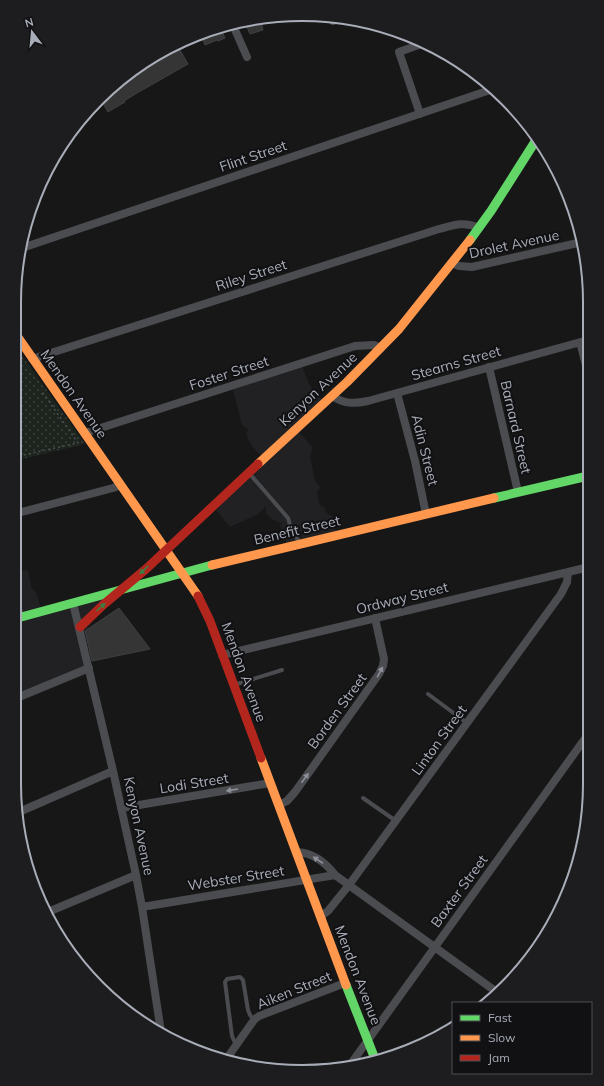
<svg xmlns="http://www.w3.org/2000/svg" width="604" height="1086" font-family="Mulish,sans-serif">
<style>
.built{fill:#212123}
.green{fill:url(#green-dots)}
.building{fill:#353536;stroke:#3f4043}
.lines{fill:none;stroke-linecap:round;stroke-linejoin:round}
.path{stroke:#4d4e52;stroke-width:1.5;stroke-dasharray:2 3;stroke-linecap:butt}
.lane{stroke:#4b4c50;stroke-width:4}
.street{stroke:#4b4c50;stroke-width:8}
.fast{stroke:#63d668;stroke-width:9}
.slow{stroke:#ff974d;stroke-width:9}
.jam{stroke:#b3261e;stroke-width:9}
.oneway{fill:#3e7d42}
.oneway2{fill:#8c9099}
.labels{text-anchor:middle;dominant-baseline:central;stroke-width:4;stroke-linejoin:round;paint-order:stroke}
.street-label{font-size:14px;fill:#a8adb8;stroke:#111113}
.rim{fill:none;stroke:#a8adb8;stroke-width:2}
</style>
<defs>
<pattern id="green-dots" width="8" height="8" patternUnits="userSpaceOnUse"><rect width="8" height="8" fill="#1d241e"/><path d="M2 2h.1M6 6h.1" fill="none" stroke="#3b413d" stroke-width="1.8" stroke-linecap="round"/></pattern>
</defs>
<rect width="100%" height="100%" fill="#171717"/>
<!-- built -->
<path class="built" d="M302,366L310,386L326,404L299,432L313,448L310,456L315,481L321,488L317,491L319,504L325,508L326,513L332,516L337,536L289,550L280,526L281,523L273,520L266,514V506L258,514L230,527L216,510L265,460L251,445L246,434L248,429L242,425L233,389Z
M24,570L28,571L32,589L36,592L42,613L118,594L93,620L84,634L89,673L14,704V573Z"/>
<!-- green -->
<path class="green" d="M21,354L85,444L14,461L15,356Z"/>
<!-- building -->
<path class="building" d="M261,22L263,30L250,34L247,27Z
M221,29L225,38L218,41L217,40L205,45L202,38Z
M176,43L188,64L137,93L124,101L125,102L108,112L100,98L127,73Z
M119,608L150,649L92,661L85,631Z"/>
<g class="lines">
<!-- path -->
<path class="path" d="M15,359L19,358L20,359
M14,457L78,443L41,390"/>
<!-- lane -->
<path class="lane" d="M249,473L288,518L292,532L299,541
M14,604L19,605L22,616
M234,685L282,670
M428,694L467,723
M363,798L396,821
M236,1045L232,1036L225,982L227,979L240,977L243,980L248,1010L250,1015L254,1020"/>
<!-- street -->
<path class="street" d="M332,16L333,21
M232,23L247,57
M420,114L399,52L424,43
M22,248L493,89
M452,263L459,266L472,267L582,242
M580,342L588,373
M32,359L439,229C454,225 464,221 479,228
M489,367L518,492
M397,393L415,461L426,514
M332,396C344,404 354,404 368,401L588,340
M85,433L355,346L374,345L381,348
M14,514L113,488L121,485
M73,603L113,771L136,875L142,907L161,1032
M222,655L589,567
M14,699L89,668
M279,805L287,801L295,792L379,674L383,666L384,659L375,618
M121,808L270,783
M19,812L113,771
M297,852C313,853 326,863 335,875L498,993
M142,907L335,875
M48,912L136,875
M321,916L328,911L349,885L561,594L567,582L568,572
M225,1061L254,1020L259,1016L345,983
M350,1065L589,733"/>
<!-- fast -->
<path class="fast" d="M470,240L491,211L538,137
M494,498L588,476
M14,619L212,565
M346,985L375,1059"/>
<!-- slow -->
<path class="slow" d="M15,333L198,596
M258,464L347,382L399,329L470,240
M212,565L494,498
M261,758L346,985"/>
<!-- jam -->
<path class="jam" d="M198,596L210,621L261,758
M80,627L103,605L146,569L258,464"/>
</g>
<!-- one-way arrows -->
<defs><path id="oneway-solid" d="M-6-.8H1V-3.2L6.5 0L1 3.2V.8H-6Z"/></defs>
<g class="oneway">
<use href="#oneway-solid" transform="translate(144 570) rotate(137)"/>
<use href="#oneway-solid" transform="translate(101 607) rotate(-42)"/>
</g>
<g class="oneway2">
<use href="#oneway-solid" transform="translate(380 672) rotate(-62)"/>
<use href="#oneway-solid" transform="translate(305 778) rotate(-54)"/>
<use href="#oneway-solid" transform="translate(232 790) rotate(171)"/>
<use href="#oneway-solid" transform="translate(318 860) rotate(-147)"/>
</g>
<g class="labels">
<!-- street labels -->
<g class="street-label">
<text transform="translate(253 156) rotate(-19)">Flint Street</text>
<text transform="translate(514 244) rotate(-12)">Drolet Avenue</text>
<text transform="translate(251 275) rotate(-18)">Riley Street</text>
<text transform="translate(456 363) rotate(-16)">Stearns Street</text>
<text transform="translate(229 373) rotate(-18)">Foster Street</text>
<text transform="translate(318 389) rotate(-43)">Kenyon Avenue</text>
<text transform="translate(74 394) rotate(55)">Mendon Avenue</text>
<text transform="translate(516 427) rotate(77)">Barnard Street</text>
<text transform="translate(425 450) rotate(76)">Adin Street</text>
<text transform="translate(297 530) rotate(-13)">Benefit Street</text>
<text transform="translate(402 598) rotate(-14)">Ordway Street</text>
<text transform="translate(244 672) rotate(70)">Mendon Avenue</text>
<text transform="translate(337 711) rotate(-54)">Borden Street</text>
<text transform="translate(439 740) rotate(-54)">Linton Street</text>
<text transform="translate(194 783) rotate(-9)">Lodi Street</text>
<text transform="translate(139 826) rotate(78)">Kenyon Avenue</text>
<text transform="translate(236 878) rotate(-9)">Webster Street</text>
<text transform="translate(459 891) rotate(-54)">Baxter Street</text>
<text transform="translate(358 975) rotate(69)">Mendon Avenue</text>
<text transform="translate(294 990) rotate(-22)">Aiken Street</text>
</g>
</g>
<!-- crop -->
<path d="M0 0H604V1086H0ZM302 21H302A281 281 0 0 1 583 302V784A281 281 0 0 1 302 1065H302A281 281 0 0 1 21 784V302A281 281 0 0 1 302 21Z" fill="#1d1d20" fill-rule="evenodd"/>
<path class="rim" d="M302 21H302A281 281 0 0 1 583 302V784A281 281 0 0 1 302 1065H302A281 281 0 0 1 21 784V302A281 281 0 0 1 302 21Z"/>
<!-- legend -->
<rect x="452" y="1002" width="140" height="72" fill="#111113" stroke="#4d4f55"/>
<rect x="460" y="1015" width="20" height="6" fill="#63d668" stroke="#4d4f55"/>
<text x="488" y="1022" font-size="12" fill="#a8adb8">Fast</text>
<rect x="460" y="1035" width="20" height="6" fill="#ff974d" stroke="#4d4f55"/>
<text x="488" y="1042" font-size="12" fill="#a8adb8">Slow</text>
<rect x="460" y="1055" width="20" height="6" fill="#b3261e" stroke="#4d4f55"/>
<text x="488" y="1062" font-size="12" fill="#a8adb8">Jam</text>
<!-- north arrow -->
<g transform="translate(32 32) rotate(344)" stroke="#111113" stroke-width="3" paint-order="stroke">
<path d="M0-3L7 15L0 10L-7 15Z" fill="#a8adb8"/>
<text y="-6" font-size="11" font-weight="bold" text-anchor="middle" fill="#a8adb8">N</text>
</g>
</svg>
